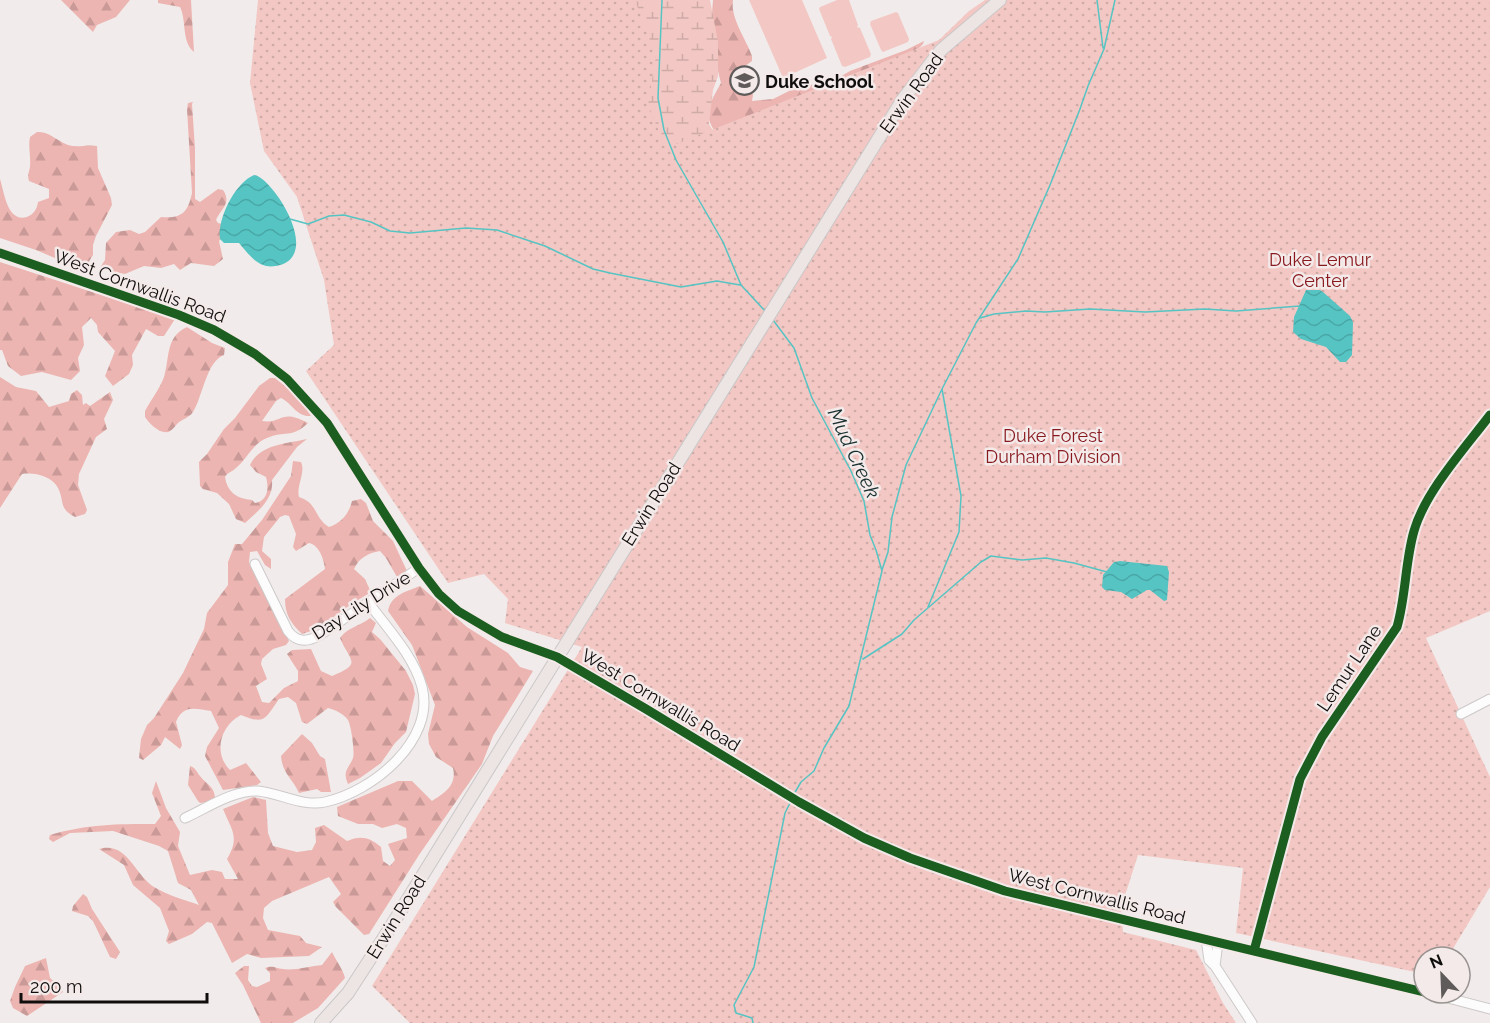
<svg xmlns="http://www.w3.org/2000/svg" width="1490" height="1023" font-family="Raleway,sans-serif">
<style>
.forest{fill:url(#forest-firs)}
.wetland{fill:url(#wetland-marsh)}
.park{fill:url(#park-dots)}
.pitch{fill:#f3c8c4}
.water{fill:url(#water-waves)}
.lines{fill:none;stroke-linecap:round;stroke-linejoin:round}
.stream{stroke:#55c4c3;stroke-width:1.5}
.minor-casing{stroke:#cdc9c9;stroke-width:11}
.major-casing{stroke:#cac7c7;stroke-width:14}
.minor{stroke:#fdfcfc;stroke-width:9}
.major{stroke:#ede4e4;stroke-width:12}
.cycleway-casing{stroke:#f3eae9;stroke-width:13}
.cycleway{stroke:#1b5e20;stroke-width:9}
.labels{text-anchor:middle;dominant-baseline:central;stroke-width:5;stroke-linejoin:round;paint-order:stroke}
.poi-label{font-size:18px;font-weight:bold;fill:#100d0d;stroke:#f3eae9;text-anchor:start}
.street-label{font-size:18px;fill:#100d0d;stroke:#f3eae9}
.park-label{font-size:18px;fill:#88181e;stroke:#f3eae9}
.water-label{font-size:20px;font-style:italic;fill:#182f2f;stroke:#f3eae9}
</style>
<defs>
<pattern id="forest-firs" width="22" height="20" patternUnits="userSpaceOnUse" patternTransform="scale(1.5)"><rect width="22" height="20" fill="#ecb5b1"/><path d="M5 1l3.5 6h-7zM16 11l3.5 6h-7z" fill="#c99a97"/></pattern>
<pattern id="wetland-marsh" width="20" height="14" patternUnits="userSpaceOnUse" patternTransform="scale(1.5)"><rect width="20" height="14" fill="#f3c8c4"/><path d="M1 5h8M5 5V1M11 12h8M15 12V8" fill="none" stroke="#cfaba7"/></pattern>
<pattern id="park-dots" width="8" height="8" patternUnits="userSpaceOnUse" patternTransform="scale(1.5)"><rect width="8" height="8" fill="#f3c8c4"/><path d="M2 2h.1M6 6h.1" fill="none" stroke="#cfaba7" stroke-width="1.8" stroke-linecap="round"/></pattern>
<pattern id="water-waves" width="16" height="10" patternUnits="userSpaceOnUse" patternTransform="scale(1.5)"><rect width="16" height="10" fill="#55c4c3"/><path d="M0 5q4-4 8 0t8 0" fill="none" stroke="#49a7a6"/></pattern>
</defs>
<rect width="100%" height="100%" fill="#f1eceb"/>
<!-- forest -->
<path class="forest" d="M61,0H130L116,17L97,25L93,32Z
M158,0H191L194,52C181,41 187,21 180,7L158,3Z
M713,0H733C730,18 746,39 752,56V61L745,66L743,71L753,95L752,101L773,99L791,90L838,78L850,71L906,50L924,41L923,44L909,58L719,137C701,115 709,105 721,83C714,56 710,28 713,0Z
M193,102L192,104L195,149V199L200,202L218,189L223,190C232,203 221,209 216,220L218,223L226,225L227,233L219,241L223,259L214,266L191,263L180,270L174,264L161,268L144,266L125,274L99,269L105,260L106,243L116,232L130,230L139,234L145,232L161,217C182,219 188,212 192,193L187,109L188,103Z
M37,132C51,132 55,140 68,145C78,148 87,144 97,146L98,168L111,198L112,205L96,236L93,245V255L85,268L76,267L36,250L0,238V179C4,191 7,223 27,217C34,214 37,209 38,202L49,198V189L29,181C27,175 29,173 30,167C31,157 28,147 30,137Z
M0,262L175,319L164,336H158L146,329L132,355L133,365L129,374L113,386L105,376L115,351L98,332L97,325L91,318L82,327L84,345L78,358L80,371L71,380L42,372L21,376L8,366L2,350H0Z
M187,327L212,343L225,348L224,355C206,362 203,396 193,412C190,417 183,419 178,423C175,426 172,431 168,432C159,434 149,423 145,417V411C151,400 160,388 164,377C170,358 165,337 187,327Z
M0,377L16,387L36,391L49,407L69,401L71,394L77,390L82,395L83,405L86,403L90,406L110,392L113,400L104,419L107,429L96,437L79,474L78,485L87,510L85,514L75,517C58,508 65,502 58,488C52,476 34,472 22,474L0,508Z
M270,378H275C289,389 301,400 311,416C296,417 292,403 281,398L276,401L262,421C283,424 280,408 308,423C291,439 285,430 267,438C252,444 248,458 236,468C232,472 228,472 225,477C227,492 237,499 252,500L255,503C268,501 269,488 266,477L256,472L250,465C260,444 286,444 307,439L297,447L272,480C274,499 258,511 245,523L236,519L229,504L217,493L203,489L200,486L199,462L207,454L224,429L235,418L259,386Z
M293,461L301,462C306,473 296,485 299,497C318,503 314,518 329,527C341,523 349,514 352,501L361,499L366,503L373,521L393,541L407,571L397,577L386,558L380,551C368,553 359,558 354,569L365,579L370,590L368,594L353,603L317,629L302,634C291,623 285,615 285,599L325,569C324,559 319,545 309,543L296,551L293,547L296,534L289,516L285,515L280,517L264,537L262,551L271,559V569L265,565L257,551L250,552L249,562L289,641L286,645L273,649L262,659L261,664L267,679L256,686L262,702L269,703L284,688L298,681V671L287,654L292,650L311,649L321,671L332,676C363,663 350,662 340,638C348,627 360,626 370,618L376,623L372,632L380,639L406,671L413,685L415,694L406,732L395,743L381,763L360,778L348,784C342,771 349,768 353,758C355,752 351,725 348,720C343,713 335,710 328,708L307,724L302,722L296,703L288,697L279,699C265,719 265,725 241,715C220,726 213,753 230,770L246,763L261,782L257,785L223,790L205,756L207,747L219,728L211,711C196,709 183,704 176,722L182,745L180,749L165,737L161,745L143,760L139,758L141,739L147,725L154,718L183,673L204,629L207,613L228,585V562L235,544H242L262,520L291,476Z
M420,586L467,627L508,653L520,667L533,671L493,736L482,764L419,855L369,934L364,935L336,907L333,902L341,894L329,877L272,901L264,908L263,918L268,930L300,936L306,943L322,947L309,956L261,958L247,954L232,963L212,923L207,922L192,934L169,944L166,941L169,931L160,908L133,885L124,865L99,849C127,841 134,874 154,887C167,895 185,900 199,905L191,890L178,883L168,851L159,846L113,831L70,833L53,842L49,839L50,835C88,824 116,824 155,824L161,816L152,793L156,781L166,808L180,832L178,846L190,875L212,870L222,872L225,879H238L227,859C240,837 232,831 223,809L253,797L266,800L268,833L273,846L297,852L312,850L316,842L315,828L324,825L347,841C360,835 370,837 381,847L383,861L390,866L395,860L388,844L407,838L406,828L397,824L382,828L373,824H358L338,816L337,807L398,781H412L432,801C445,793 457,785 453,768L436,757L429,744L428,734L435,705L412,645L388,611C391,595 405,592 420,586Z
M302,734L312,743L320,756L325,759L331,792H321L317,789L299,793C293,779 282,773 281,756Z
M190,766C196,768 196,771 200,776C207,785 216,787 215,801L200,803L198,801L188,785Z
M83,894L87,897L92,909L120,952L116,959L110,957L93,921L88,916L72,911L73,906Z
M332,952C336,961 343,969 345,978L318,1008L293,1023H261L243,985L235,973L244,966H249L248,980L252,986L257,987L270,981V973L265,968C273,965 275,968 283,969C293,971 311,966 322,965Z
M46,958L50,978L60,986L63,992L27,1016L13,1008L10,1001L15,987L25,966Z"/>
<!-- wetland -->
<path class="wetland" d="M612,0H710L718,42V76L713,90L709,124L724,149L556,256Z"/>
<!-- park -->
<path class="park" d="M258,0H635L656,56L648,105L666,148L939,40L969,11L985,0H1490V611L1426,638L1490,777V887L1448,957H1424V974L1236,933L1243,868L1138,855L1121,908L1123,932L1196,950L1223,1003L1236,1023H410L372,986L582,647L505,623L508,599L484,574L448,583L306,371L334,345L324,280L297,197L264,151L250,83Z"/>
<!-- pitch -->
<path class="pitch" d="M749,0H802L827,58L783,78Z
M837,0H849L858,25L857,27L860,28L871,54L870,57L845,67L842,66L831,39L832,37L830,36L819,9L820,7Z
M896,12L898,13L909,39L908,42L883,52L881,50L870,24L871,21Z"/>
<!-- water -->
<path class="water" d="M254,175C271,176 322,253 280,265C260,271 251,257 239,243H224L220,239C217,219 235,183 254,175Z
M1306,290H1320L1323,292L1350,316L1353,322L1352,355L1346,362H1340L1326,347L1301,339L1293,332L1294,317Z
M1120,561L1167,566L1169,572L1167,600L1164,601L1150,590H1147L1132,599L1121,592L1105,590L1102,587L1103,575L1114,562Z"/>
<g class="lines">
<!-- stream -->
<path class="stream" d="M662,0L658,98L664,130L676,160L723,242L741,285L766,312
M1097,0L1103,48
M290,219L308,224L329,216L344,215L371,222L390,231L410,233L466,228L497,230L545,246L593,269L610,273L681,287L717,281L740,285
M980,318L994,314L1026,311L1045,312L1090,309L1145,312L1205,309L1236,311L1300,306
M773,320L794,348L812,398L851,471L864,501L870,535L876,550L882,571L849,706L824,748L814,771L801,782L794,794
M882,570L888,552L892,517L906,465L942,389L976,323L1018,259L1050,185L1080,109L1088,86L1104,49L1115,0
M928,607L959,532L961,496L942,389
M863,659L902,634L914,620L981,562L991,556L1022,560L1046,558L1074,563L1107,572
M753,1023L752,1018L736,1013L734,1005L754,967L785,813L791,801"/>
<defs>
<path id="minor" d="M0,253L179,315L214,330L255,354L287,379L327,423L419,568L439,594L458,611L502,637L557,657L646,709L799,802L864,838L910,858L1005,891L1424,992
M255,564L288,631C297,643 308,642 320,635L419,568
M1461,714L1490,699
M185,818C207,808 233,790 258,791C280,793 302,807 325,802C372,792 436,740 422,687C414,656 387,628 368,602
M1206,939L1209,960L1215,966L1252,1023
M1254,951L1300,779L1322,737L1397,627C1406,596 1405,562 1414,531C1425,492 1465,448 1490,415
M1215,966L1218,942
M1429,993L1490,1009"/>
<path id="major" d="M321,1023L348,993L385,936L903,99L941,50L1000,0"/>
</defs>
<!-- minor casing -->
<use href="#minor" class="minor-casing"/>
<!-- major casing -->
<use href="#major" class="major-casing"/>
<!-- minor -->
<use href="#minor" class="minor"/>
<!-- major -->
<use href="#major" class="major"/>
<defs>
<path id="cycleway" d="M0,253L179,315L214,330L255,354L287,379L327,423L419,568L439,594L458,611L502,637L557,657L646,709L799,802L864,838L910,858L1005,891L1424,992
M1254,951L1300,779L1322,737L1397,627C1406,596 1405,562 1414,531C1425,492 1465,448 1490,415"/>
</defs>
<!-- cycleway casing -->
<use href="#cycleway" class="cycleway-casing"/>
<!-- cycleway -->
<use href="#cycleway" class="cycleway"/>
</g>
<!-- icons -->
<defs>
<symbol id="school-ring" viewBox="-11 -11 22 22"><circle r="9.5" fill="#f3eae9" stroke="#5f5b5b" stroke-width="1.5"/><path d="M0-5L7-2L0 1L-7-2ZM-4 1L0 2.5L4 1V4Q0 6-4 4Z" fill="#5f5b5b"/></symbol>
</defs>
<g fill-rule="evenodd">
<use href="#school-ring" x="728" y="64" width="33" height="33"/>
</g>
<g class="labels">
<!-- poi labels -->
<g class="poi-label">
<text x="765" y="81">Duke School</text>
</g>
<!-- street labels -->
<g class="street-label">
<text transform="translate(911 93) rotate(-54)">Erwin Road</text>
<text transform="translate(140 286) rotate(20)">West Cornwallis Road</text>
<text transform="translate(651 504) rotate(-58)">Erwin Road</text>
<text transform="translate(361 605) rotate(-32)">Day Lily Drive</text>
<text transform="translate(1349 668) rotate(-56)">Lemur Lane</text>
<text transform="translate(661 700) rotate(31)">West Cornwallis Road</text>
<text transform="translate(1097 896) rotate(14)">West Cornwallis Road</text>
<text transform="translate(396 917) rotate(-58)">Erwin Road</text>
</g>
<!-- park labels -->
<g class="park-label">
<text x="1320" y="259">Duke Lemur<tspan x="1320" dy="21">Center</tspan></text>
<text x="1053" y="435">Duke Forest<tspan x="1053" dy="21">Durham Division</tspan></text>
</g>
<!-- water labels -->
<g class="water-label">
<text transform="translate(854 453) rotate(65)">Mud Creek</text>
</g>
</g>
<!-- north arrow -->
<g transform="translate(1442 975) rotate(337)"><circle r="28" fill="#f3eae9" stroke="#989291" stroke-width="1.5"/>
<path d="M0-4.5L10 22L0 15L-10 22Z" fill="#5f5b5b"/>
<text y="-9" font-size="16" font-weight="bold" text-anchor="middle" fill="#100d0d">N</text>
</g>
<!-- scale -->
<path d="M21 993v9h186v-9" fill="none" stroke="#100d0d" stroke-width="3"/>
<text x="30" y="993" font-size="18" fill="#100d0d" stroke="#f3eae9" stroke-width="4.5" paint-order="stroke">200 m</text>
</svg>
